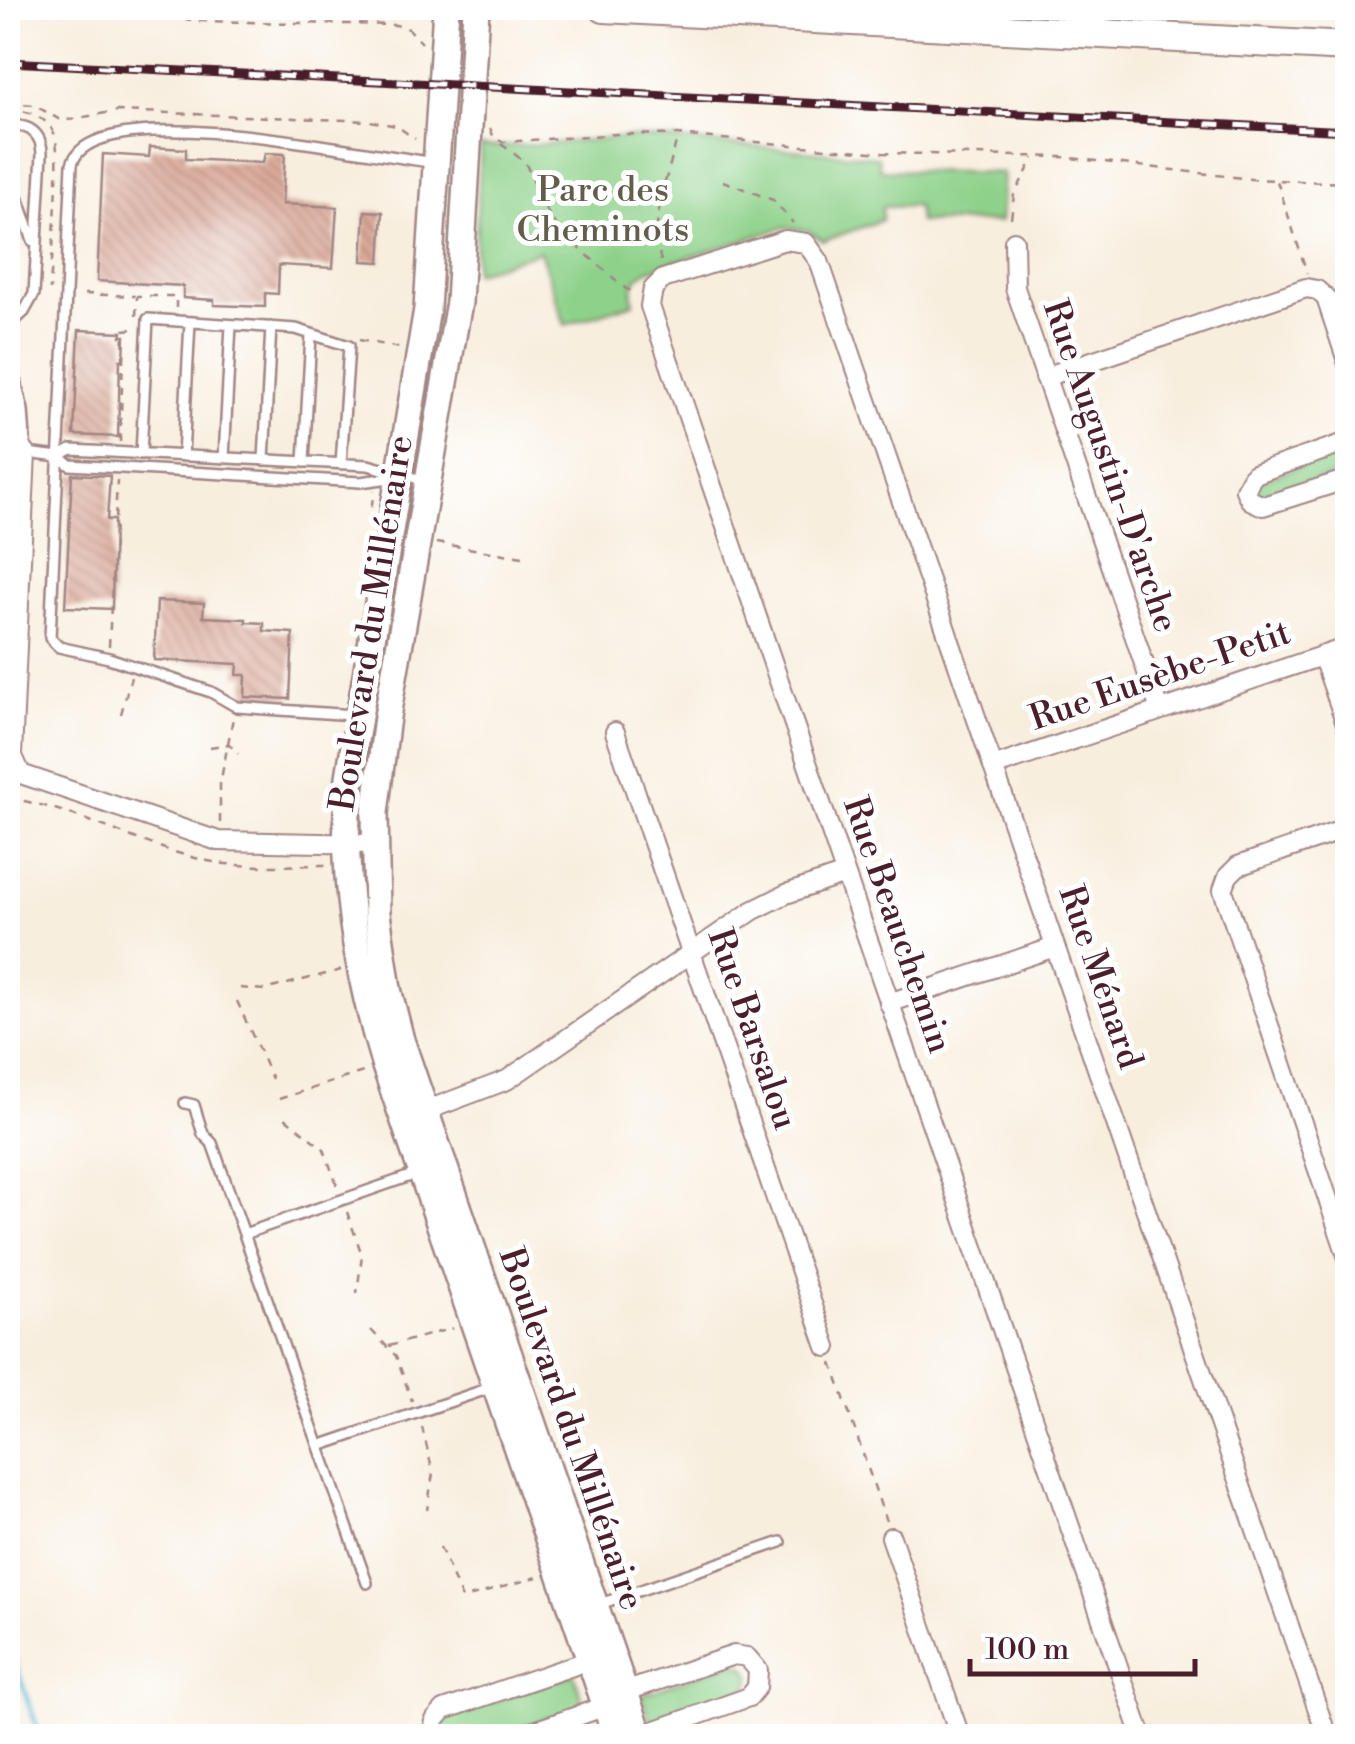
<svg xmlns="http://www.w3.org/2000/svg" width="1355" height="1744" font-family="'Libre Bodoni',serif">
<style>
.green{fill:#8ed18a;stroke:#6c785a;stroke-width:2.5}
.lines{fill:none;stroke-linecap:round;stroke-linejoin:round}
.stream{stroke:#53b8d2;stroke-width:5}
.building{fill:url(#building-back-hatch)}
.lane-casing{stroke:#a18684;stroke-width:14}
.street-casing{stroke:#a18684;stroke-width:22}
.secondary-casing{stroke:#a18684;stroke-width:30}
.primary-casing{stroke:#a18684;stroke-width:32}
.path{stroke:#a18684;stroke-width:2.5;stroke-dasharray:8 8;stroke-linecap:butt}
.lane{stroke:#fff;stroke-width:9}
.street{stroke:#fff;stroke-width:18}
.secondary{stroke:#fff;stroke-width:25}
.primary{stroke:#fff;stroke-width:28}
.rail-casing{stroke:#4a1f2b;stroke-width:9}
.rail{stroke:#fff;stroke-width:5;stroke-dasharray:15;stroke-linecap:butt}
.labels{text-anchor:middle;dominant-baseline:central;stroke-width:10;stroke-linejoin:round;paint-order:stroke}
.park-label{font-size:35px;fill:#625d4c;stroke:#fff}
.street-label{font-size:35px;fill:#4a1f2b;stroke:#fff}
</style>
<defs>
<pattern id="building-back-hatch" width="6" height="6" patternUnits="userSpaceOnUse" patternTransform="scale(2.5)"><rect width="6" height="6" fill="#daa999"/><path d="M-1 5l2 2M0 0l6 6M5-1l2 2" fill="none" stroke="#b3897d"/></pattern>
</defs>
<rect width="100%" height="100%" fill="#fff"/>
<filter id="ink" filterUnits="userSpaceOnUse"><feTurbulence type="fractalNoise" baseFrequency=".01" numOctaves="2"/><feDisplacementMap in="SourceGraphic" scale="20" xChannelSelector="R" yChannelSelector="G"/><feConvolveMatrix kernelMatrix="1 2 1 2 8 2 1 2 1" color-interpolation-filters="sRGB"/></filter>
<filter id="wash" filterUnits="userSpaceOnUse"><feTurbulence type="fractalNoise" baseFrequency=".0048" numOctaves="4" result="noise"/><feDisplacementMap in="SourceGraphic" scale="40" xChannelSelector="R" yChannelSelector="G"/><feGaussianBlur stdDeviation="2.25" result="paint"/><feColorMatrix in="noise" values="0 0 0 0 0 0 0 0 0 0 0 0 0 0 0 0 0 1.4 0 .05"/><feComposite in="paint" operator="in"/></filter>
<g filter="url(#wash)">
<rect width="100%" height="100%" fill="#f8eede"/>
<!-- green -->
<path class="green" d="M641,137L878,157L880,170L1003,173L1000,222H919L917,206L882,207V220L823,241L809,231L785,227L648,270C634,277 630,288 634,303L565,325L540,251L474,273L481,146C534,148 587,138 641,137Z
M1347,450V471L1267,498L1255,492L1258,481Z
M731,1663L743,1665L751,1675L749,1686L744,1691L650,1721L642,1697L645,1694Z
M574,1674L584,1705L580,1708L496,1736H443L441,1730L447,1717Z"/>
<g class="lines">
<!-- stream -->
<path class="stream" d="M8,1643L40,1736"/>
</g>
<g id="blocks">
<!-- building -->
<path class="building" d="M150,147L186,149V159L263,163L265,153L285,154L282,204L337,207L333,268L279,265L278,294L265,293V307L214,305V300L183,298V286L97,281L103,154L149,157Z
M365,211L383,212L380,262L362,261Z
M79,330L122,332L121,336H125L124,360H120L118,437L74,435Z
M72,474L110,476L107,520H114L112,609L65,607Z
M157,601L204,603L203,617L246,619V622L264,623V631L293,633L290,699L245,697L246,675H237L238,664L154,660Z"/>
</g>
</g>
<g filter="url(#ink)">
<use href="#blocks" fill-opacity="0" stroke="#a18684" stroke-width="2.5"/>
<g class="lines">
<defs>
<path id="lane" d="M8,127C28,123 42,133 42,154L34,294L24,312L8,327
M8,181L19,200L33,241
M8,348L23,410L26,453L59,457L70,465L360,482L398,477
M141,454L148,319L296,329L349,346L341,464
M183,456L190,322
M59,457L71,450L368,465L426,481
M224,458L231,325
M264,460L271,327
M304,462L311,335
M354,715L237,707L211,692L109,658L59,647L50,638L72,164C92,93 374,157 432,162
M185,1103L194,1105L203,1134L212,1143L367,1583
M244,1234L419,1173
M319,1446L493,1387
M597,1605L781,1542"/>
<path id="street" d="M1014,241L1015,288L1160,710
M1045,377L1306,288L1317,290L1326,298L1348,364
M1348,442L1254,474L1245,490L1250,500L1263,506L1348,479
M26,453L12,754L21,774L218,841L374,844
M1322,655L1348,729
M615,732L827,1347
M993,767L1348,647
M1348,828L1238,866L1228,876L1223,890L1348,1258
M889,1003L1055,947
M417,1114L507,1080L752,911L786,894L845,874
M891,1537L960,1736
M624,1692L734,1655L747,1657L758,1670L757,1687L749,1697L639,1736
M433,1736L435,1720L444,1710L590,1660
M520,1736L606,1706
M1142,1736L650,306L653,289L663,279L785,240L806,243L819,261L1327,1736
M1344,1736L1348,1735"/>
<path id="secondary" d="M446,8L427,309L349,777C340,877 356,971 385,1066L616,1736
M476,8L459,302L387,717L375,813L377,914L388,989L401,1040L640,1736"/>
<path id="primary" d="M604,8L1348,47"/>
</defs>
<!-- lane casing -->
<use href="#lane" class="lane-casing"/>
<!-- street casing -->
<use href="#street" class="street-casing"/>
<!-- secondary casing -->
<use href="#secondary" class="secondary-casing"/>
<!-- primary casing -->
<use href="#primary" class="primary-casing"/>
<!-- path -->
<path class="path" d="M8,8L34,13H144L198,21L396,25L409,29L422,43
M8,103L34,105L62,121L117,111L370,121L397,126L415,139
M8,110C26,110 45,115 54,133C63,154 51,261 50,290
M490,128L494,138L503,142L619,134L677,135L883,153L1062,157L1251,179L1348,183
M501,144L525,162L546,210L561,232L626,289L633,291
M723,181L773,200L793,223
M1277,181L1307,273
M1011,218L1014,195L1034,158
M661,261C649,217 668,179 677,137
M84,294L135,296
M136,316L137,296H176V308
M359,340L400,348
M120,442L124,330L135,329
M369,523L374,491
M436,543L523,557
M109,646L117,480
M121,714L131,677
M210,747L229,744L238,754
M8,798C78,809 139,846 208,861C246,869 287,865 326,865
M220,823V784L233,718
M240,988L264,990L341,970
M237,1001L272,1079
M279,1099L363,1072
M285,1118L324,1149L337,1186
M347,1212L362,1255L357,1293
M371,1330L396,1356L412,1401
M389,1346L453,1328
M832,1363L886,1521
M422,1427L433,1473L427,1510
M440,1547L462,1599L537,1577"/>
<!-- lane -->
<use href="#lane" class="lane"/>
<!-- street -->
<use href="#street" class="street"/>
<!-- secondary -->
<use href="#secondary" class="secondary"/>
<!-- primary -->
<use href="#primary" class="primary"/>
<defs>
<path id="rail" d="M8,62L1348,131"/>
</defs>
<!-- rail casing -->
<use href="#rail" class="rail-casing"/>
<!-- rail -->
<use href="#rail" class="rail"/>
</g>
</g>
<g class="labels">
<!-- park labels -->
<g class="park-label">
<text x="603" y="190">Parc des<tspan x="603" dy="40">Cheminots</tspan></text>
</g>
<!-- street labels -->
<g class="street-label">
<text transform="translate(1110 466) rotate(71)">Rue Augustin-D'arche</text>
<text transform="translate(372 623) rotate(-81)">Boulevard du Millénaire</text>
<text transform="translate(1160 676) rotate(-19)">Rue Eusèbe-Petit</text>
<text transform="translate(897 925) rotate(71)">Rue Beauchemin</text>
<text transform="translate(1100 977) rotate(71)">Rue Ménard</text>
<text transform="translate(752 1029) rotate(71)">Rue Barsalou</text>
<text transform="translate(571 1429) rotate(71)">Boulevard du Millénaire</text>
</g>
</g>
<!-- margin -->
<rect width="1355" height="1744" fill="none" stroke="#fff" stroke-width="40"/>
<!-- scale -->
<path d="M970 1659v15h225v-15" fill="none" stroke="#4a1f2b" stroke-width="5"/>
<text x="985" y="1659" font-size="30" fill="#4a1f2b" stroke="#ffffff" stroke-width="8" paint-order="stroke">100 m</text>
</svg>
